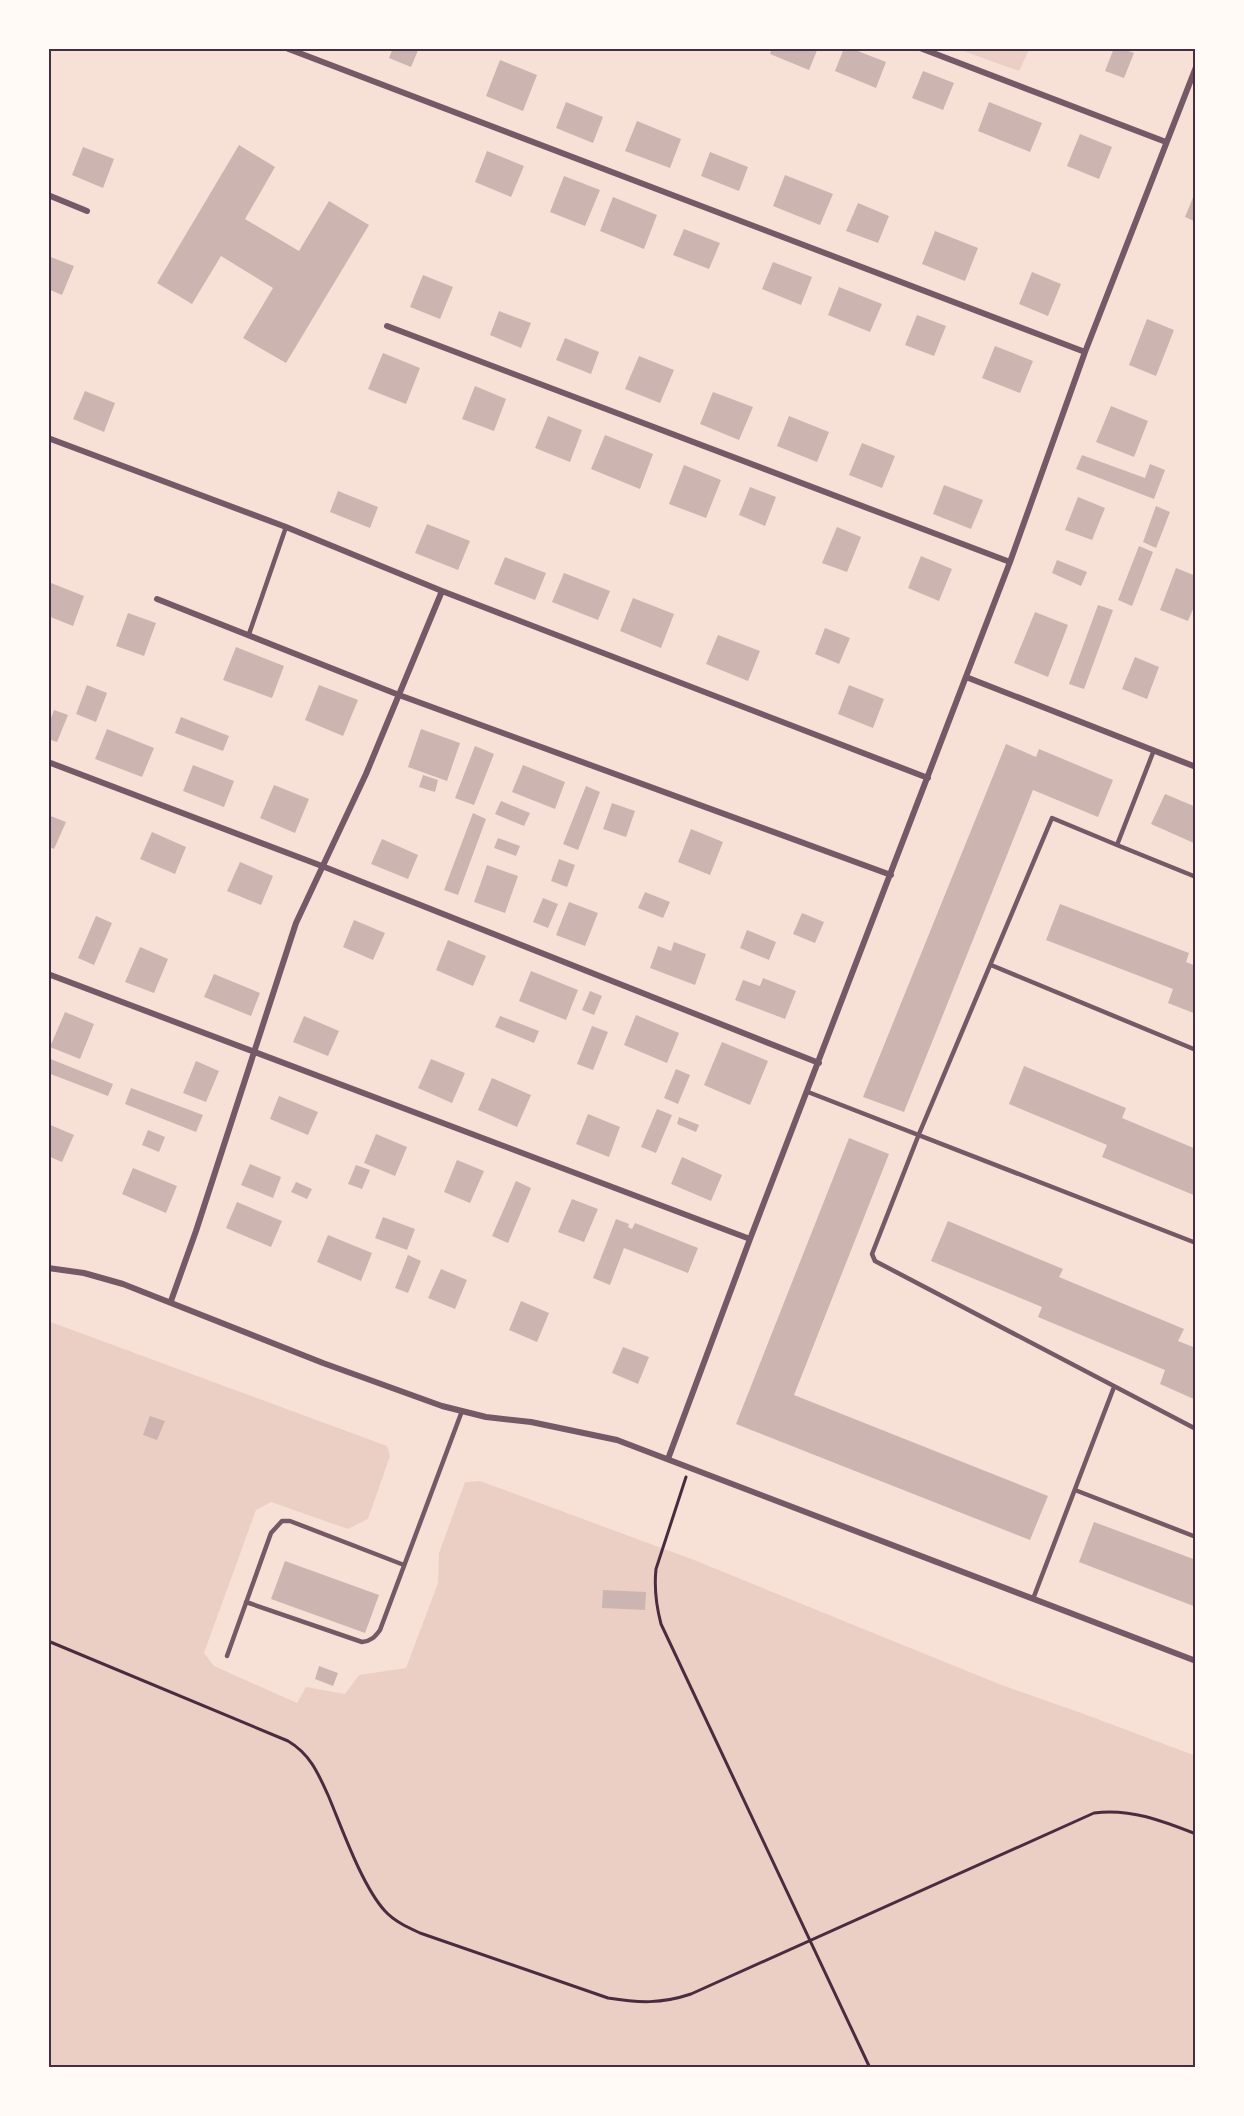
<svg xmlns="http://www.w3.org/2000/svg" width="1244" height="2116" font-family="'Noto Sans',sans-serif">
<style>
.green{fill:#ebcfc5}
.building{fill:#ccb4b1}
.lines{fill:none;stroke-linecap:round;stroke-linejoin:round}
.path{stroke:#4a2c40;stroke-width:3}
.service{stroke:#755966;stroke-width:4.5}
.minor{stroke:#755966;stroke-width:6}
.neatline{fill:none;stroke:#4a2c40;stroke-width:2}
</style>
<rect width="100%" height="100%" fill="#f7e1d7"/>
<!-- green -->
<path class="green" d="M955,48H1030L1019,71Z
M48,1321L387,1446L390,1456L368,1519L348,1529L271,1502L256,1510L204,1653L214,1666L297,1703L306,1687L345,1694L359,1675L406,1668L438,1583L439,1553L465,1482L480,1481L694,1560L999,1684L1084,1714L1196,1756V2068H48Z"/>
<!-- building -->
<path class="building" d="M393,48H419L411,67L389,58Z
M772,48H818L809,70L770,54Z
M844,48H850L886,62L876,88L835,71Z
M1114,48H1120L1134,53L1124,78L1105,71Z
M500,60L537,75L523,111L486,96Z
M923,71L954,83L943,110L912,98Z
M566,102L603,117L593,143L556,128Z
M989,102L1042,123L1030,152L978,131Z
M637,121L681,139L670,168L625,151Z
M1080,134L1112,147L1099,179L1067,166Z
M239,145L275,167L245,219L299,251L329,201L369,225L286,363L243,338L273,288L221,256L192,304L157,283Z
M83,147L114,159L103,188L72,175Z
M487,151L524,166L511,197L475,182Z
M710,152L748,167L739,191L701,176Z
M785,175L833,194L820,225L773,206Z
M564,176L600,190L585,226L550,212Z
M1196,190V222L1185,217Z
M613,197L657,215L644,249L600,231Z
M858,203L889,216L878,243L846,231Z
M684,229L720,243L709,269L673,255Z
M935,231L978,248L965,281L922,264Z
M48,256L74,266L62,295L48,289Z
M773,262L812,277L801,305L762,289Z
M1032,272L1061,284L1048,316L1019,304Z
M423,275L453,287L440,319L410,307Z
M839,287L882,304L870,332L828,315Z
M499,311L531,323L521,348L490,335Z
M917,315L946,326L934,356L905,345Z
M1147,319L1174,330L1156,376L1129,365Z
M565,338L599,352L591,374L556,360Z
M995,346L1033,361L1020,393L982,378Z
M383,353L420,368L406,404L368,389Z
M639,356L674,370L660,403L625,389Z
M475,386L506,399L494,431L462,419Z
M85,391L115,403L104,432L73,419Z
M713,392L753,407L739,440L700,424Z
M1111,406L1148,421L1134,457L1096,442Z
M548,416L582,430L570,462L535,448Z
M789,416L829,432L817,462L777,446Z
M605,435L653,454L640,489L591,469Z
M862,443L895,456L882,488L849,475Z
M1082,455L1145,478L1150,464L1165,470L1154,499L1076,469Z
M684,465L721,480L706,518L669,504Z
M944,485L983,500L971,529L933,514Z
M750,487L776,497L765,526L739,515Z
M338,491L378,507L370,528L330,512Z
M1078,497L1105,508L1092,540L1065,530Z
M1156,506L1170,512L1156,548L1143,542Z
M427,524L470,541L458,570L415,553Z
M837,527L861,537L847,572L822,563Z
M1139,546L1153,552L1132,606L1118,600Z
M921,556L952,569L939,601L908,588Z
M505,557L546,573L535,600L494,584Z
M1057,560L1087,572L1081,586L1052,573Z
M1176,568L1196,576V602L1188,621L1160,610Z
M564,573L610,591L598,620L552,602Z
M51,583L84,596L73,626L48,616V591Z
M633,598L674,614L661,648L620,631Z
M1098,605L1113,610L1084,689L1069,684Z
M1035,612L1068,625L1048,677L1014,663Z
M128,613L156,623L144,656L116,646Z
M825,628L850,638L839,664L815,654Z
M718,635L760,651L748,681L706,664Z
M236,647L284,666L272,698L223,680Z
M1135,657L1159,667L1147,699L1122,689Z
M87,685L107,693L96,722L76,714Z
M319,685L358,700L343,736L305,720Z
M849,685L884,699L873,728L838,714Z
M54,710L68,715L57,742L48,739V726Z
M181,717L229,736L223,751L175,733Z
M107,729L154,748L142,777L95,759Z
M421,729L460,743L447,781L408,767Z
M1006,744L1036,757L1039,749L1113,780L1098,817L1033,790L904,1112L863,1097Z
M475,746L494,754L474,805L455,798Z
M193,765L234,781L224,807L183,791Z
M523,765L565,782L555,809L512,792Z
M423,775L438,780L435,792L419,787Z
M274,785L309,799L295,833L260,818Z
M586,786L600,792L578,850L563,844Z
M1165,794L1196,807V844L1151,824Z
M501,801L530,813L524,826L495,814Z
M612,803L635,811L626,837L603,829Z
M473,813L486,819L458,895L444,890Z
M48,815L66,822L54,849L48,846Z
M691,829L723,842L710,875L678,862Z
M152,832L186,847L175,874L140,859Z
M498,838L520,846L516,856L494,848Z
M382,839L418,855L408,879L371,864Z
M559,859L575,865L567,887L551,881Z
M240,862L273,876L261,905L227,891Z
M487,865L518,876L505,913L474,902Z
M645,892L670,902L663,918L638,908Z
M543,898L558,904L548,928L533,922Z
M569,902L598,913L585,946L556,935Z
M1060,904L1189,953L1186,962L1196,966V1014L1168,1003L1173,989L1046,940Z
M802,913L824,922L815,943L793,934Z
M96,916L112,923L94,965L78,958Z
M354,920L385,933L373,960L343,947Z
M747,930L776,942L769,960L740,948Z
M448,940L486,956L473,986L436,970Z
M674,942L706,954L695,985L650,968L658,946L671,951Z
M140,947L168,959L154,993L125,982Z
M531,971L578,990L566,1020L519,1001Z
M214,974L260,993L251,1016L204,997Z
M763,978L796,991L785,1019L735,1000L743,980L760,986Z
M590,991L602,996L594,1015L582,1010Z
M65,1012L94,1024L80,1059L50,1047Z
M636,1015L679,1033L667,1063L624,1045Z
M304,1016L339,1031L328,1056L293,1042Z
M500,1016L539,1031L534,1043L495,1027Z
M592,1026L608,1032L593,1070L577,1064Z
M722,1042L768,1061L750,1105L704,1085Z
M48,1058L113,1084L108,1096L48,1073Z
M431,1059L465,1073L452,1103L418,1088Z
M196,1061L219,1071L206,1102L183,1093Z
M1024,1066L1126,1108L1122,1118L1196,1149V1196L1102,1157L1107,1145L1009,1104Z
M676,1069L690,1075L678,1104L664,1098Z
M492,1078L531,1095L517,1127L478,1110Z
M131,1088L203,1115L196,1132L125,1104Z
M279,1096L318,1112L308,1135L270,1119Z
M657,1109L672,1115L656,1153L641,1147Z
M588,1114L620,1127L609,1157L576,1144Z
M679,1117L699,1125L696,1132L677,1124Z
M48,1124L74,1135L62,1162L48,1156Z
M148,1130L165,1137L159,1152L142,1145Z
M376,1134L407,1147L395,1176L364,1163Z
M849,1138L889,1154L794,1395L1048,1496L1030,1540L736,1424Z
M682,1157L722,1175L711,1201L671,1184Z
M457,1160L484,1171L470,1203L444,1192Z
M250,1164L281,1177L273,1198L241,1185Z
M356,1165L370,1170L362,1189L348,1184Z
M133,1168L177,1186L166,1213L122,1194Z
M516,1181L531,1188L508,1243L492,1236Z
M296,1182L312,1189L307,1199L291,1192Z
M572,1199L598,1209L584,1242L558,1232Z
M237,1202L282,1221L271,1247L226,1228Z
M383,1217L415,1229L407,1250L375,1238Z
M616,1219L629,1224L628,1227L632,1229L635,1223L698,1248L688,1273L624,1248L610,1285L593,1278Z
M948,1221L1063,1269L1059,1277L1184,1329L1178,1341L1196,1348V1400L1160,1384L1165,1370L1038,1317L1042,1307L931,1261Z
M328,1235L372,1253L361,1281L317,1262Z
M408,1255L421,1261L408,1293L395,1288Z
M441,1269L467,1280L455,1309L428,1298Z
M521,1301L549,1313L537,1342L509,1330Z
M623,1347L649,1357L638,1384L612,1373Z
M150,1416L165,1421L157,1440L143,1435Z
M1094,1522L1196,1560V1607L1079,1562Z
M285,1561L379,1595L365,1633L271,1599Z
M603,1590L646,1592L645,1610L602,1608Z
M319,1666L338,1673L333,1686L315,1679Z"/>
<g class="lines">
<!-- path -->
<path class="path" d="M686,1477L656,1569C654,1588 656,1605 661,1624L870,2068
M48,1641L288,1741C310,1754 318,1773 328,1795C342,1828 362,1886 385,1911C394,1921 407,1927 420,1933L608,1998C639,2003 661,2004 691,1994L1094,1813C1130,1808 1163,1821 1196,1834"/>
<!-- service -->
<path class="service" d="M249,634L286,527
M1154,750L1117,845L1052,818L919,1134L872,1254L875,1261L1196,1429
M1117,845L1196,877
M991,965L1196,1050
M808,1092L1196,1243
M1075,1490L1196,1537
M1033,1599L1114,1387
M246,1602L362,1642C371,1641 375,1637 380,1630L462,1411
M227,1656L271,1533L282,1521H290L404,1565"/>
<!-- minor -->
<path class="minor" d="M286,48L1085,352
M920,48L1166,142
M48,195L87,211
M387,326L1010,562
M48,438L286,527L442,591L928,778
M157,599L399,695L891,875
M966,677L1196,767
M48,762L322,866L819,1063
M48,974L750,1239
M48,1268L84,1273L123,1284L323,1363L442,1406L486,1417L531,1422L617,1440L1196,1661
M171,1301L196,1231L296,923L366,774L442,591
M668,1459L750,1239L1010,562L1085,352L1196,67"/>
</g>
<!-- border -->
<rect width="1244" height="2116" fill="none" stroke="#fffaf5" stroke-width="99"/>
<rect x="50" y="50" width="1144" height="2016" class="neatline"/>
</svg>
